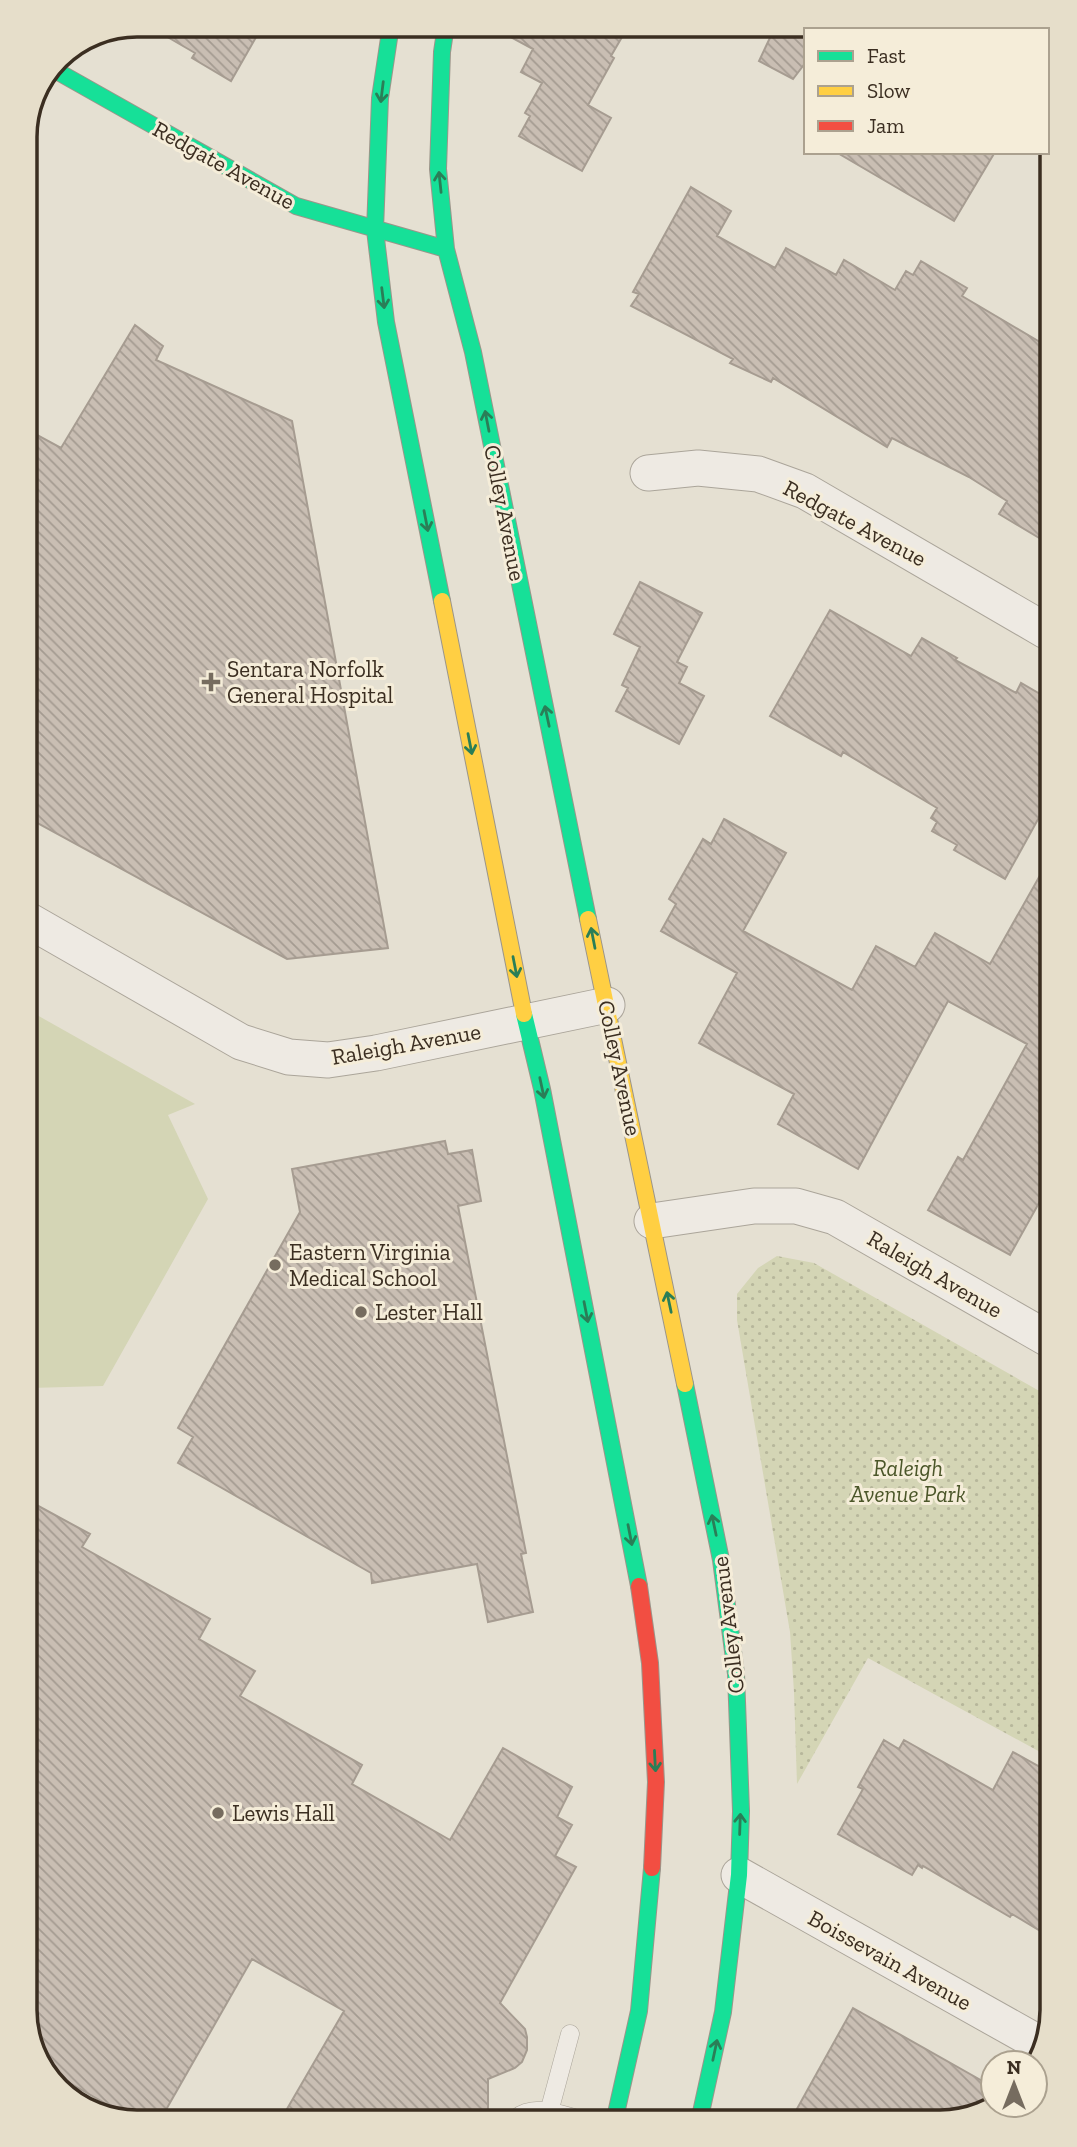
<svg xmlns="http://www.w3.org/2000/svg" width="1077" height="2147" font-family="'Zilla Slab',serif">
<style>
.green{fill:#d4d5b5}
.park{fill:url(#park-dots)}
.building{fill:url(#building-back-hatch);stroke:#a69c91;stroke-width:2}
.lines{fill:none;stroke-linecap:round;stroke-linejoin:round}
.lane-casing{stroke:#aba59a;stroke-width:19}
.street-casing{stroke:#aba59a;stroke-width:37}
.fast-casing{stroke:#9b958a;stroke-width:18}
.slow-casing{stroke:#9b958a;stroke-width:18}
.jam-casing{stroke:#9b958a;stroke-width:18}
.lane{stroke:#eeeae3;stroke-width:18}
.street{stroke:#eeeae3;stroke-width:35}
.fast{stroke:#16e098;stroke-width:16}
.slow{stroke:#ffcf43;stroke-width:16}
.jam{stroke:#f24e42;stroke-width:16}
.oneway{stroke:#2a7e57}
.poi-dot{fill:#766c5f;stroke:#f5edd9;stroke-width:2.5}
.labels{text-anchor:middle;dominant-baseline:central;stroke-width:6;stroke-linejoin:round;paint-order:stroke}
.street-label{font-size:23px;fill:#3b2e21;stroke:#f5edd9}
.poi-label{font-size:23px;fill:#3b2e21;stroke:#f5edd9;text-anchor:start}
.park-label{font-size:23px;font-style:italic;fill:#4b5629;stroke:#f5edd9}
.rim{fill:none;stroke:#3b2e21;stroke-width:3.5}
</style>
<defs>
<pattern id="park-dots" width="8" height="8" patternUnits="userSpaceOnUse" patternTransform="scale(1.75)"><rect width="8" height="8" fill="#d4d5b5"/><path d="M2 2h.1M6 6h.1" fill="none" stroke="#b7b79b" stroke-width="1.8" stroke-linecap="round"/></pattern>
<pattern id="building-back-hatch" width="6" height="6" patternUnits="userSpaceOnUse" patternTransform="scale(1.75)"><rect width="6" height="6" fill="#c9beb3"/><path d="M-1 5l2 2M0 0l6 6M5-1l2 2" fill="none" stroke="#a49b91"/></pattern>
</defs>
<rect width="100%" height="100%" fill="#e5e0d2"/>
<!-- green -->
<path class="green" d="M28,1010L195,1104L168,1115L208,1199L103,1386L30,1388Z"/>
<!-- park -->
<path class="park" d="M777,1256L814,1263L1050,1397L1051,1758L868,1658L797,1784L794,1692L790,1632L737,1320V1294L758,1268Z"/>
<!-- building -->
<path class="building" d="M145,24L170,25H263L231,81L192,58L195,53Z
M488,25H629L611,56L614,58L588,105L611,118L582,171L519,136L530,116L525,113L542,83L521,72L533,49Z
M776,25H806V62L793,79L759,61Z
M836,152H995L954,221Z
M691,187L731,211L717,236L775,268L786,248L836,275L844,260L895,290L906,271L913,275L921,261L967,288L962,296L1045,345L1046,542L999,514L1007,501L969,477L892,438L887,447L773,378L771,382L730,363L733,359L631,306L639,294L633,292Z
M135,325L163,346L156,360L292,421L388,948L287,959L28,818L26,429L61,448Z
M640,582L702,613L677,662L687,667L679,683L704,696L679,744L616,711L628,688L622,685L640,647L614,634Z
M830,610L911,656L922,638L957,658L955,660L1016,693L1021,683L1047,698V803L1005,879L954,850L957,845L932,831L937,822L931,818L937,808L843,752L841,756L770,716Z
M724,819L786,853L743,931L852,990L876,946L915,967L935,933L990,964L1047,863L1049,1185L1010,1255L928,1210L958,1157L963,1160L1027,1044L948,1001L858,1169L778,1124L794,1094L699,1043L737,973L661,931L676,904L669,899L703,839L711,844Z
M445,1141L448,1154L472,1150L481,1201L458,1206L526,1553L521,1554L533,1612L488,1622L477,1564L372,1583L371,1573L178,1463L193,1437L178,1428L300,1212L292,1169Z
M31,1502L90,1534L82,1547L210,1619L199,1639L255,1671L240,1696L362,1765L352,1784L450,1840L503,1748L572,1787L557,1817L572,1825L555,1856L576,1867L500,2003L525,2029L527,2037V2050L522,2062L515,2068L488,2079V2119L280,2121L344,2011L252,1959L159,2122H138L45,2069L33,2053Z
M884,1740L899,1749L904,1740L993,1790L1013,1752L1051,1773L1052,1938L1012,1914L1010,1917L923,1866L922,1868L918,1865L912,1875L838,1834L863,1789L858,1787Z
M853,2008L993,2087V2106L983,2114L793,2116Z"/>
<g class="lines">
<defs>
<path id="lane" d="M549,2112L570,2034
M515,2119C532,2105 554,2112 574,2118"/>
<path id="street" d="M648,473L698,468L758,474L805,491L1046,631
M28,920L241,1042L289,1057L328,1060L376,1053L607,1005
M652,1221L754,1206H796L835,1217L1050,1340
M739,1875L1042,2045"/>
<path id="fast" d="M391,25L380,98L375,230L386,322L442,601
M446,25L442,52L438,169L446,249L473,352L588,919
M53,69L296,206L446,249
M524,1014L542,1089L639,1586
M685,1384L721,1560L736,1674L741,1811L739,1875L723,2012L700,2117
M615,2118L639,2011L652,1868"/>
<path id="slow" d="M442,601L524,1014
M588,919L685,1384"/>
<path id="jam" d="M639,1586L650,1663L656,1782L652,1868"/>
</defs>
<!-- lane casing -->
<use href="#lane" class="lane-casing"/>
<!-- street casing -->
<use href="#street" class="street-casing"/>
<!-- fast casing -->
<use href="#fast" class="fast-casing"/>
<!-- slow casing -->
<use href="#slow" class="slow-casing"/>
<!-- jam casing -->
<use href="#jam" class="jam-casing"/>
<!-- lane -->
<use href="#lane" class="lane"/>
<!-- street -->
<use href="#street" class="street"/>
<!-- fast -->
<use href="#fast" class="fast"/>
<!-- slow -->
<use href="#slow" class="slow"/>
<!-- jam -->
<use href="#jam" class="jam"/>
</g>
<!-- one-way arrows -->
<defs><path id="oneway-shaft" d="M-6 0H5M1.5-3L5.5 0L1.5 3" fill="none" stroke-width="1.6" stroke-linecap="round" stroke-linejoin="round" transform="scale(1.75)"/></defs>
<g class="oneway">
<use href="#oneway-shaft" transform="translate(382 92) rotate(97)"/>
<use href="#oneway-shaft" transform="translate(440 182) rotate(-96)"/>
<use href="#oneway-shaft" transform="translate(383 298) rotate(83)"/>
<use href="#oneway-shaft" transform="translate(487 421) rotate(-101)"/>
<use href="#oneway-shaft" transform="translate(426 521) rotate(79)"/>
<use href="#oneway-shaft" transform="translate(547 716) rotate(-102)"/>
<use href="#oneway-shaft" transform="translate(470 744) rotate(79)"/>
<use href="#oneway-shaft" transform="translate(593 938) rotate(-101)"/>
<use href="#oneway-shaft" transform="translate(515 967) rotate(79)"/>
<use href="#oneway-shaft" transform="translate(542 1088) rotate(78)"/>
<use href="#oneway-shaft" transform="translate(669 1302) rotate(-102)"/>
<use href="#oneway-shaft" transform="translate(586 1312) rotate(79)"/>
<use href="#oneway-shaft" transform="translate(714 1525) rotate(-102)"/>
<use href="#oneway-shaft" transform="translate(630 1535) rotate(79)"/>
<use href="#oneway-shaft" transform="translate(655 1761) rotate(87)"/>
<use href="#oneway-shaft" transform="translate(740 1824) rotate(-88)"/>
<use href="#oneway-shaft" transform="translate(715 2050) rotate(-78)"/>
</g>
<!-- markers -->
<g class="poi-dot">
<path d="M207.5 671.5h7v7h7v7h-7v7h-7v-7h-7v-7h7z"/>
<circle cx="275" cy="1265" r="7"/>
<circle cx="361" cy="1312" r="7"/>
<circle cx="218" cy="1813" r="7"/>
</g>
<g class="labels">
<!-- street labels -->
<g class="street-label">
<text transform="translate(224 165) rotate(29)">Redgate Avenue</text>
<text transform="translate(505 513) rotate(79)">Colley Avenue</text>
<text transform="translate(855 523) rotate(28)">Redgate Avenue</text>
<text transform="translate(406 1044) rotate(-10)">Raleigh Avenue</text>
<text transform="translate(620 1068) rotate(78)">Colley Avenue</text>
<text transform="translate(935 1274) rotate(30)">Raleigh Avenue</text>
<text transform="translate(728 1625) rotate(-97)">Colley Avenue</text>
<text transform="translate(890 1960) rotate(29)">Boissevain Avenue</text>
</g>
<!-- poi labels -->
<g class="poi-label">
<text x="227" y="669">Sentara Norfolk<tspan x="227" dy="26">General Hospital</tspan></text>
<text x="289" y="1252">Eastern Virginia<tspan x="289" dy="26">Medical School</tspan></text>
<text x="375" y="1312">Lester Hall</text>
<text x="232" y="1813">Lewis Hall</text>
</g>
<!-- park labels -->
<g class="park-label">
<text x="908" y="1468">Raleigh<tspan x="908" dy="26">Avenue Park</tspan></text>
</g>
</g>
<!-- crop -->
<path d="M0 0H1077V2147H0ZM137 37H940A100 100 0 0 1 1040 137V2010A100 100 0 0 1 940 2110H137A100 100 0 0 1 37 2010V137A100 100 0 0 1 137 37Z" fill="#e6deca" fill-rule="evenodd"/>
<path class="rim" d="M137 37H940A100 100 0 0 1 1040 137V2010A100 100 0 0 1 940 2110H137A100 100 0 0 1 37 2010V137A100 100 0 0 1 137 37Z"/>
<!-- legend -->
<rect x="804" y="28" width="245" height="126" fill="#f5edd9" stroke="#aba18f" stroke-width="2"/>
<rect x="818" y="51" width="35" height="10" fill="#16e098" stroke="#aba18f" stroke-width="2"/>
<text x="867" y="63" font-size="21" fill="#3b2e21">Fast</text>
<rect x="818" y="86" width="35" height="10" fill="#ffcf43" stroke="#aba18f" stroke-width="2"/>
<text x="867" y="98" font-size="21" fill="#3b2e21">Slow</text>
<rect x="818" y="121" width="35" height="10" fill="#f24e42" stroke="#aba18f" stroke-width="2"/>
<text x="867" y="133" font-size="21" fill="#3b2e21">Jam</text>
<!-- north arrow -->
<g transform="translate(1014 2084)"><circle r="33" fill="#f5edd9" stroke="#aba18f" stroke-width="2"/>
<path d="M0-5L12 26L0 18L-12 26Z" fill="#766c5f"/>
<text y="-10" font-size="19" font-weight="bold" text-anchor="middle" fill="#3b2e21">N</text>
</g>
</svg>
